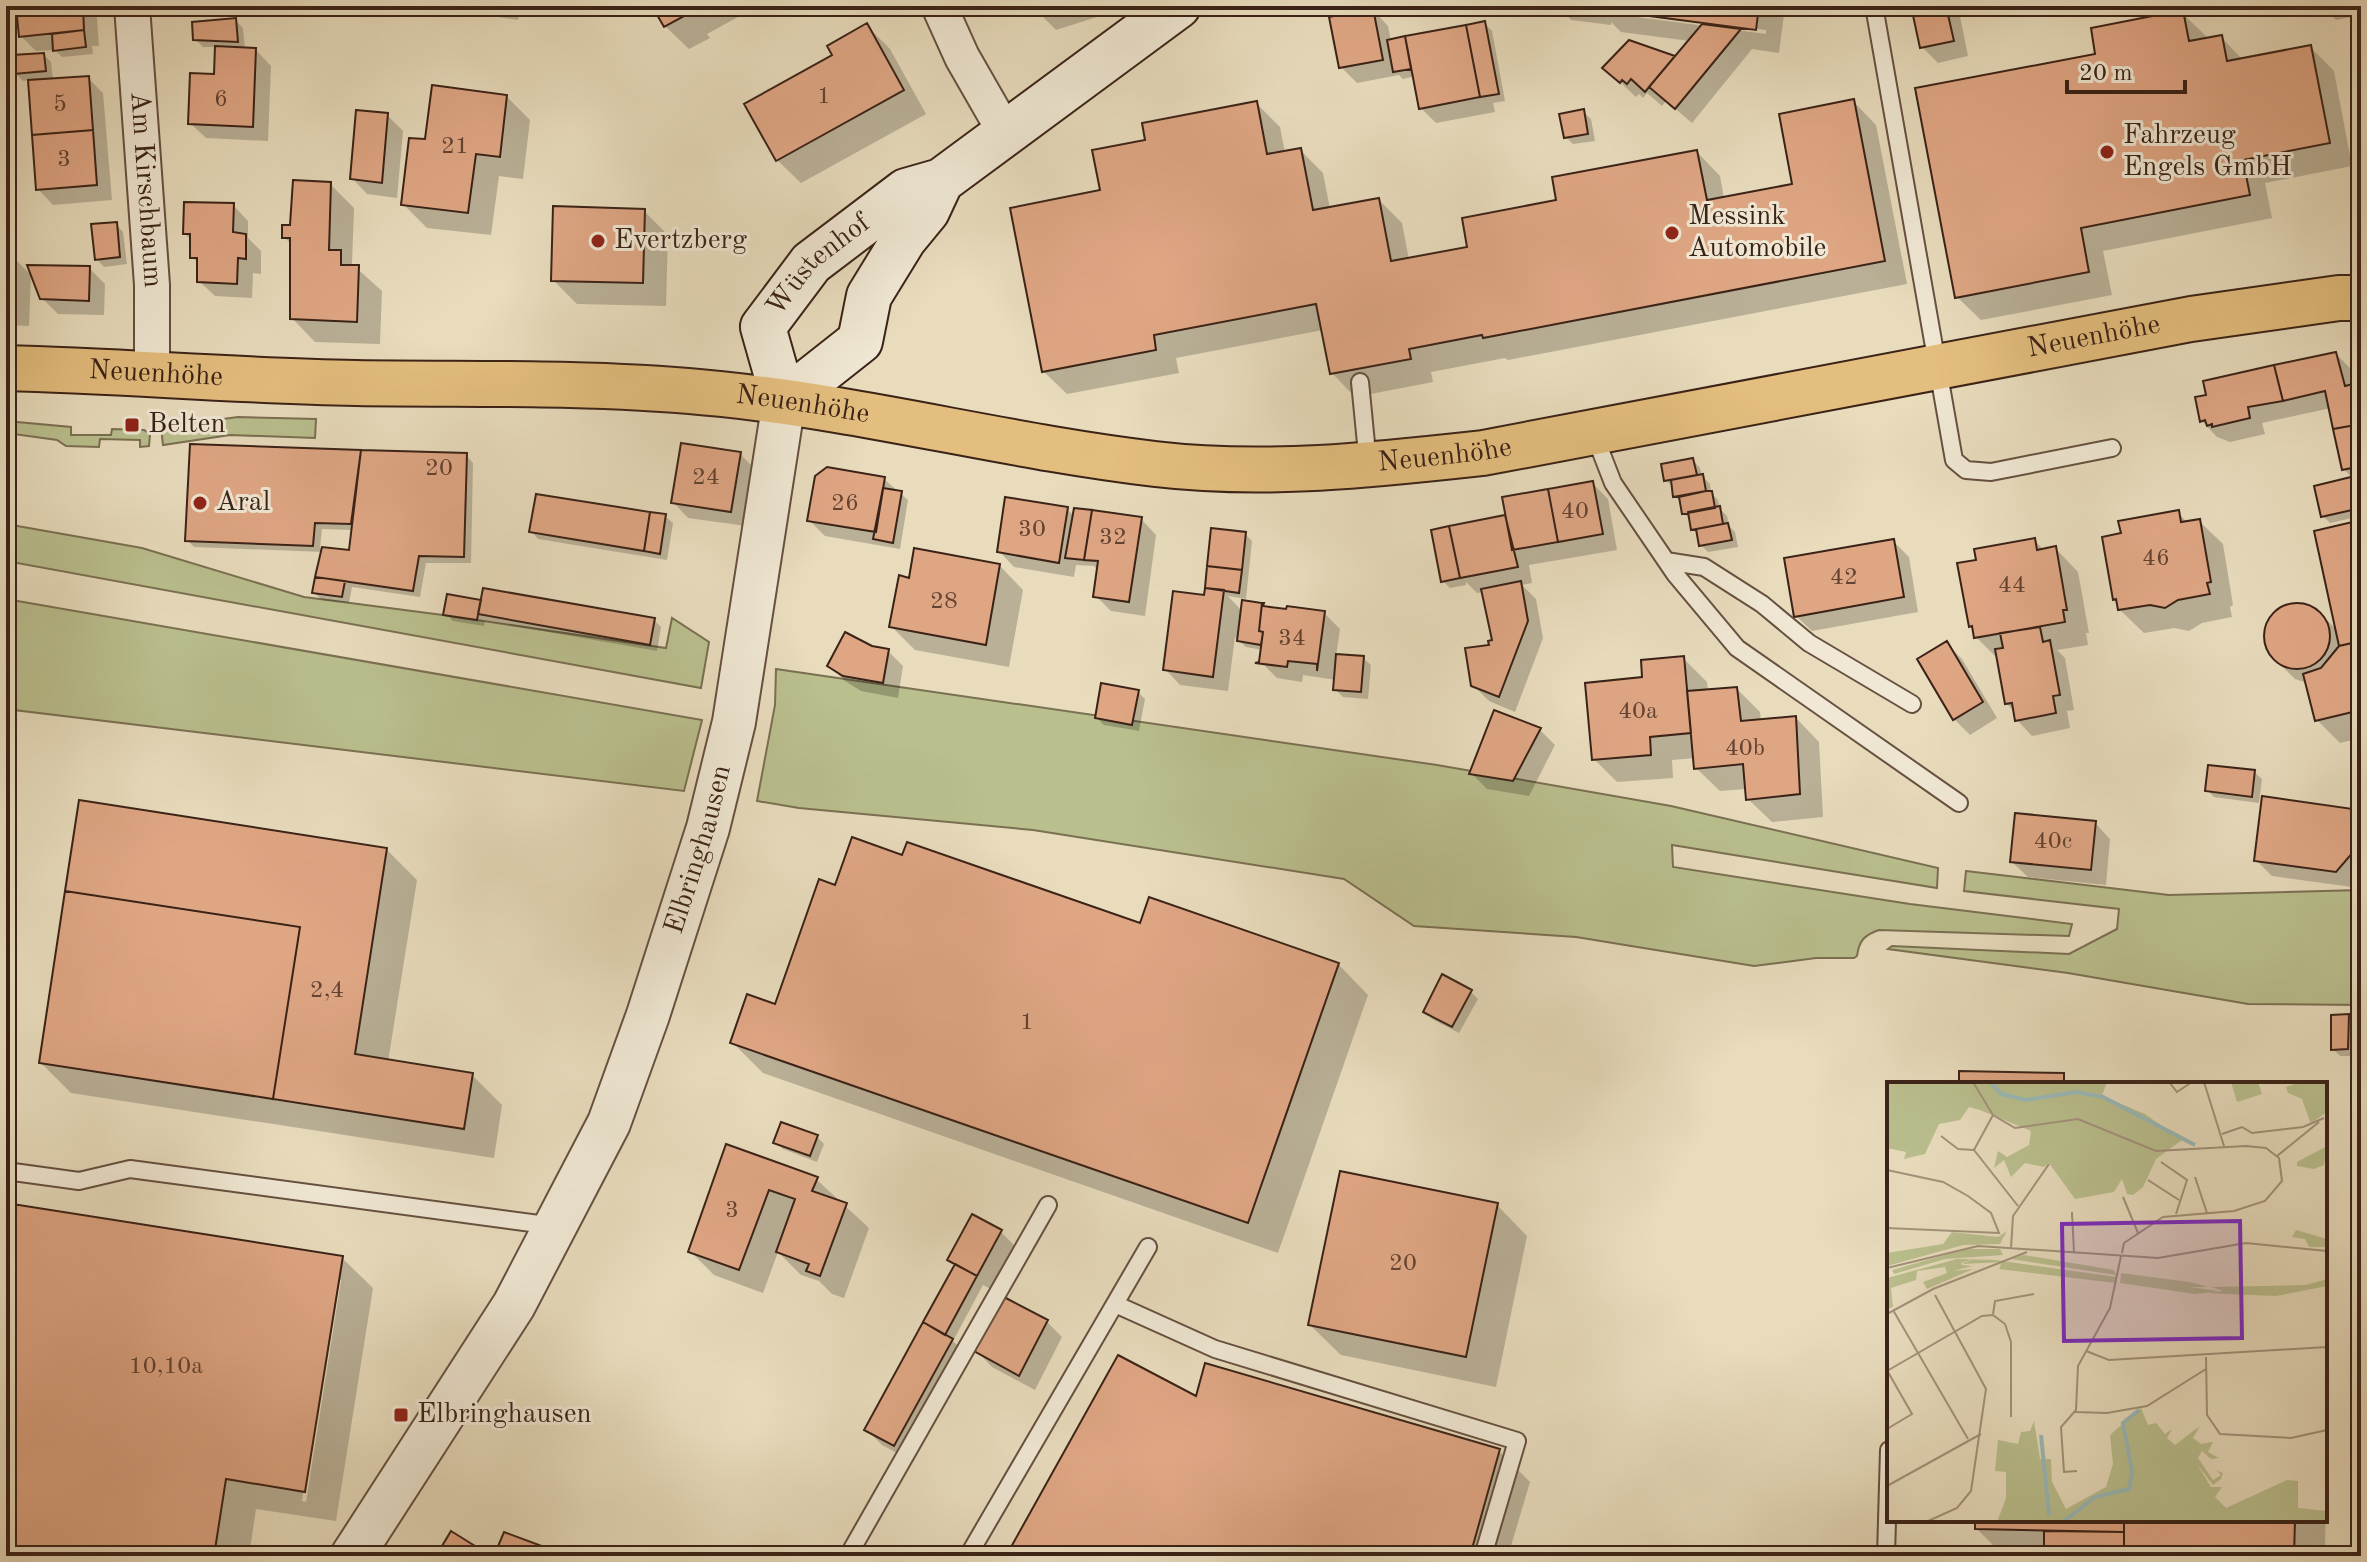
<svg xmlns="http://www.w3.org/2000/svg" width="2367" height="1562" font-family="'Old Standard TT',serif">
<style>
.green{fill:#babf8e;stroke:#7a7052;stroke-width:2}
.shadow{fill:#0003;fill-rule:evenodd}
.building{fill:#dfa684;stroke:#3a2217;stroke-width:2}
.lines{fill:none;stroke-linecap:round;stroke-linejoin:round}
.service-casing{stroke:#665040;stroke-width:20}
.minor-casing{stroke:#665040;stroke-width:38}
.tertiary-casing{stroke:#665040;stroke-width:46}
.secondary-casing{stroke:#3a2217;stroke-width:48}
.primary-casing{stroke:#3a2217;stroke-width:48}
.service{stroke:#f0e8d4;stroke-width:16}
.minor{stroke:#f0e8d4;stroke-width:34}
.tertiary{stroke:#f0e8d4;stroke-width:42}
.secondary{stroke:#f0e8d4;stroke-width:44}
.primary{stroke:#e4be7e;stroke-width:44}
.poi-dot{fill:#8f2418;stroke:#f0e8d4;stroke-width:3}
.labels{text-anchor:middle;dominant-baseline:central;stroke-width:6;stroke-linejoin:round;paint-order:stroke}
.number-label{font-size:24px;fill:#634332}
.poi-label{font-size:28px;fill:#3a2217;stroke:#f0e8d4;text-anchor:start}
.street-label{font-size:28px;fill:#3a2217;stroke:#f0e8d4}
.inset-river{fill:none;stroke:#99bab9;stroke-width:4}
.inset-road{fill:none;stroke:#a2927b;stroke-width:2}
.view{fill:#7b2cbf;fill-opacity:0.15;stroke:#7b2cbf;stroke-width:4}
.inset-edge{fill:none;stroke:#3a2217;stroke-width:4}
</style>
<rect width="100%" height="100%" fill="#e8dcbd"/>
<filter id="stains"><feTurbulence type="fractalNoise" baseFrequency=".0025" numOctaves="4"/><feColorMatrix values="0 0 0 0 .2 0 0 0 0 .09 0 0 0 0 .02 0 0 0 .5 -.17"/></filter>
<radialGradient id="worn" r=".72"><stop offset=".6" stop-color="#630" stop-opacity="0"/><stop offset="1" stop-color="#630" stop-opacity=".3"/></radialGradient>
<!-- green -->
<path class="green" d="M238,417L316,419L315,438L230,435L163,445L161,427Z
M6,421L71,427V435H111L112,429L144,430L150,434L149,446L140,447V440L100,439L99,447L66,446L57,440L6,433Z
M6,524L142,548L304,597L443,615L666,648L672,618L709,642L701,688L6,561Z
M6,599L702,720L684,791L6,709Z
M776,669L1437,765L1671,806L1938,868L1937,888L1672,845L1673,867L1910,904L2072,924L2069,936L1879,930C1864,935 1859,941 1857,956L1854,958H1816L1754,966L1576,937L1414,926L1344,879L1033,830L799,808L757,801L775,705Z
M1966,871L2169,895L2361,890V1005L2248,1004L2068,973L1888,949L1892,946L2069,954L2117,929L2119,909L1964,891Z"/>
<!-- shadow -->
<path class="shadow" d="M18,6H96L99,46H92L93,54L62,57L55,50L36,51L21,36Z
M451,6H521L518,20L456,11Z
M655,6H758L707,34L710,38L689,49L665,26Z
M1032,6H1118L1119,10L1056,30Z
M1547,6H1785V7L1779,53L1752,49L1692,123L1666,101L1662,106L1647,93L1643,98L1639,94L1636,97L1605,68L1665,53L1676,59L1690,41L1621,32L1611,22V25L1571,20L1562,10ZM1622,11L1766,30V34L1622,15Z
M1913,6H1958L1968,56L1938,63L1922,47Z
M2322,6H2361V15L2336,20Z
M1373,10L1388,26L1391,41L1484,23L1492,31L1505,101L1493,103L1495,112L1436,123L1421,108L1415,76L1403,79L1399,75L1357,83L1341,67Z
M2182,13L2206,36V40L2221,37L2243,60L2310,47L2334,71L2352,166L2265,183L2272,218L2103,251L2112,295L1981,320L1957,297Z
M235,20L243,28L245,50H256L271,66L268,141L206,138L190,123L216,77L217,47H203L195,39Z
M867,26L890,49L926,114L801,183L777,160L835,55Z
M44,55L51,62L53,80L88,78L103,93L112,200L53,205L38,189L30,80L23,81L15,73Z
M506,96L530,120L523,179L499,176L491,235L427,228L403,204L427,142Z
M1853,101L1876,125L1907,284L1508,360L1505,358L1431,372L1433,382L1355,397L1332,373L1323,330L1176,358L1179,373L1067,394L1043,371L1102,192L1148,141L1256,103L1280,127L1285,153L1300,150L1323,173L1330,209L1379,200L1402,223L1409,260L1470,249L1559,202L1697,152L1720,176L1724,198L1794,185Z
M1583,112L1591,119L1595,141L1573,144L1566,137Z
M387,115L403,131L397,198L367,194L352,178Z
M330,184L354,208L352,264L382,291L380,344L315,342L292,318V245L284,237Z
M233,205L248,221V238L261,251V274L253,273L252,298L215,296L199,281V264L192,257V241L185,234Z
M644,211L668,235L666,306L577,304L553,280Z
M116,224L123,232L127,264L104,267L97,259Z
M6,258L15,259L31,275L29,326L6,325Z
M89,268L105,284L104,315L58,314L42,298Z
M2336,354L2351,369L2355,386L2361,384V516L2330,523L2323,516L2353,479L2344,469L2331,408L2262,423L2265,434L2230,442L2217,437L2202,421Z
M192,446L466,455L473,463L471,563H426L420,597L352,587L349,603L322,600L314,593L323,552L194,547L187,540ZM322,529L352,530L351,553L320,548Z
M740,454L756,470L746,526L688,518L673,502Z
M1693,460L1700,468L1702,476L1710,484L1711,493L1718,500L1720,509L1727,516L1729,526L1735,532L1738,547L1708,552L1701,545L1700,536L1693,529L1691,520L1684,513L1682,503L1675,496L1674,488L1666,480Z
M884,479L908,500L900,549L825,536L809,520Z
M1592,483L1608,499L1617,550L1529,565L1532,583L1522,585L1536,599L1543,638L1515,712L1489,701L1473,685L1494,642L1484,592L1477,593L1466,582V585L1450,588L1443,581L1450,528L1508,517Z
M1067,509L1074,516L1141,519L1156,535L1145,616L1111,611L1096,596L1099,572L1094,566L1076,565L1074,577L1014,567L999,551Z
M2178,513L2188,523L2199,521L2223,544L2233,605L2230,607L2232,617L2202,623L2189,631L2174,628L2144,633L2120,610L2115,599Z
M665,516L673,523L667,560L538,539L531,531Z
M2361,523V738L2340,743L2317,720L2307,683L2295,679L2278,662L2266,643L2267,624L2281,608L2302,603L2319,612L2338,631Z
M1245,534L1252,541L1246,599L1228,596L1242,611L1264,608L1324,613L1340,629L1336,656L1363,658L1371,665L1368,699L1343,697L1335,689L1336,680L1303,675L1302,682L1277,678L1261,662L1263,650L1246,647L1235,637L1228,691L1180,685L1165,669Z
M2034,540L2044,550L2055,548L2078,572L2089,633H2086L2088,645L2057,650L2065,658L2074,710L2067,711L2070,728L2032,736L2017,720L2015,712L2006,703L1999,660L1976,637L1970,626L1979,562Z
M1893,541L1909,557L1918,612L1812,631L1796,616Z
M1000,566L1023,590L1009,667L915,650L891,626L910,580Z
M448,597L654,620L661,627L657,651L485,621L484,626L453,621L446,614Z
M1947,644L1962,659L1997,718L1970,735L1954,719Z
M872,648L888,651L903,666L898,698L861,691L845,681L829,666Z
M1683,658L1707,682L1708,691L1737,689L1760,712L1761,721L1796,718L1819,742L1823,817L1772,822L1748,799L1747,789L1720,791L1696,768L1695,758L1672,760L1673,778L1617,782L1594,759L1645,679Z
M1138,692L1145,699L1139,731L1104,725L1097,718Z
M1540,730L1555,745L1529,796L1487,789L1471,773Z
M2254,772L2262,779L2259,803L2214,797L2207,790Z
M2359,812L2361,876L2352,887L2272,876L2257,861Z
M2095,823L2110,839L2106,885L2028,877L2012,862Z
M386,849L417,880L388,1062L472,1075L502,1105L494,1158L71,1093L41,1063Z
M903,857L1141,925L1338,964L1368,995L1278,1253L763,1073L732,1042L776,1006L836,887Z
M1470,991L1478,999L1459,1033L1432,1019L1425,1011Z
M2348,1016L2355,1024V1056H2340L2333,1049Z
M817,1137L824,1144L817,1162L783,1149L775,1142Z
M727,1147L816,1179L869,1228L844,1298L832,1294L819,1281L801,1275L778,1252L763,1293L714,1275L690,1251Z
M1497,1205L1527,1236L1496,1387L1341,1355L1310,1325Z
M1001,1232L1016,1247L993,1290L983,1285L953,1341L967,1356L910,1460L882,1445L866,1429L956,1266L949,1259Z
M342,1258L373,1288L336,1521L256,1509L249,1556H6ZM337,1280H341L306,1502L302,1501Z
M1046,1321L1062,1337L1035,1390L992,1367L977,1351Z
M1197,1399L1499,1451L1530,1482L1508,1556H1009Z
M2325,1480L2326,1481L2325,1556H2046V1553L2000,1552L1977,1529V1520H2325Z"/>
<!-- building -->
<path class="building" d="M16,6H83L84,30L19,37Z
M652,6H692L685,10L688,14L664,27Z
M1596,6H1759L1756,30L1596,9Z
M1911,6H1946L1954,41L1920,48Z
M1373,8L1383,60L1339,68L1329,17Z
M2183,10L2189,41L2222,35L2227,61L2311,45L2330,143L2243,160L2250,195L2081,228L2089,272L1955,298L1915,88L2095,54L2091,28Z
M236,18L238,42L193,40L192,22Z
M1485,21L1499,94L1480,97L1466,25Z
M867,23L904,90L776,161L744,104L832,55L827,46Z
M1702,24L1741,29L1675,109L1649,87Z
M1466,25L1480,97L1419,109L1405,36Z
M84,30L86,47L53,51L52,34Z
M1405,36L1411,69L1393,72L1387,40Z
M1629,40L1675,56L1645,92L1631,79L1627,84L1622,80L1620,83L1602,68Z
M215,46L256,48L253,127L188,124L190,73L214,74Z
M44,53L46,71L14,74L12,55Z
M89,76L93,130L32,135L28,80Z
M432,85L507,95L500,157L476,154L468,213L401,205L409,138L425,139Z
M1854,99L1885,261L1483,338L1482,335L1409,349L1411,359L1330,374L1316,304L1154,335L1156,350L1042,372L1010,208L1100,190L1092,150L1145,140L1142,123L1257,101L1267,154L1301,148L1313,210L1379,198L1391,261L1467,247L1462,218L1556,200L1552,177L1697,150L1707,200L1792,184L1779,114Z
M1584,109L1588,134L1564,138L1559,114Z
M356,110L388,113L382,183L350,179Z
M93,130L97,185L36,190L32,135Z
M293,180L331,182L329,250H341V265H359L357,322L290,319V238H282V225H290Z
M184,202L234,203L233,232L246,234V259L238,258L237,284L197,282V258H190V234H183Z
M553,206L645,209L643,283L551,281Z
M117,222L120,257L95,260L91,224Z
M6,256L16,257L14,312L6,311Z
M27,265L90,266L89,301L40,299Z
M2336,352L2345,386L2353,384L2361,424L2333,429L2325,391L2283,401L2274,365Z
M2274,365L2283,401L2248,407L2250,418L2212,427V424L2207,426L2205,420L2200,422L2195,397L2206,395L2203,381Z
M2361,382V420L2353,384Z
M2361,424V466L2342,470L2333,429Z
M681,443L741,452L731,512L671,503Z
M190,444L361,450L351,524L315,523L313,546L185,541Z
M361,450L467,453L464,557L419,556L413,591L315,577L322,547L349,550Z
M1693,458L1697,475L1664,481L1661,464Z
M827,467L885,477L876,532L807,521L815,476Z
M1703,474L1706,491L1673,497L1671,480Z
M2355,476L2361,508L2321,517L2314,486Z
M1593,481L1603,534L1558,542L1548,489Z
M883,488L902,491L893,543L873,539Z
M1548,489L1558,542L1512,550L1502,497Z
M1706,491H1712L1715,508L1682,514L1679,497Z
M536,494L650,512L644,551L529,532Z
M1005,497L1068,507L1059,563L997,552Z
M1720,506L1723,524L1691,530L1688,512Z
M1074,508L1092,510L1084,560L1065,558Z
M1092,510L1142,517L1129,602L1093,597L1098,561L1084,560Z
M2179,510L2181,522L2200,519L2211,582L2207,583L2210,594L2178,600L2165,608L2150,605L2118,610L2116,599L2113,600L2102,537L2121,533L2118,521Z
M650,512L666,514L660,554L644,551Z
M1505,515L1518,567L1460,578L1449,526Z
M2361,520V641L2339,646L2314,531Z
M1728,523L1732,540L1699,546L1696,529Z
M1449,526L1460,578L1441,582L1431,530Z
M1211,528L1246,532L1242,570L1207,566Z
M2035,538L2037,550L2056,546L2067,610H2063L2065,622L1974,638L1972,626L1969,627L1957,563L1976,560L1974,549Z
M1894,539L1904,597L1794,617L1784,558Z
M914,548L1000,564L986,645L889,627L899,575L909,578Z
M1207,566L1242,570L1239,593L1205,588Z
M315,577L345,581L342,597L312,593Z
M1521,581L1528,621L1499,697L1471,686L1465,648L1489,645L1488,641L1492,640L1481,589Z
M483,588L655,618L650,645L478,614Z
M1205,588L1224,590L1213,677L1163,670L1173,591L1204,595Z
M447,594L481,600L477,620L443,615Z
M1242,600L1262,603L1259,631L1263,632L1261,645L1237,641Z
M2264 636a33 33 0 1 1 66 0a33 33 0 1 1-66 0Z
M1262,603H1264L1263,606L1286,609L1287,606L1325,611L1317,671V664L1288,661L1287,667L1255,663L1259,662L1263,632L1259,631Z
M2040,627L2043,642L2050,640L2060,695L2053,696L2056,713L2015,721L2012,703L2005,704L1995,649L2003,648L2000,633Z
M845,632L872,646L889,649L883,683L843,676L827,666Z
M1947,641L1983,702L1953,720L1917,659Z
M2361,641V710L2315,721L2303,674L2321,668L2339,646Z
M1336,654L1364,656L1361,692L1333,690Z
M1684,656L1691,733L1650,737L1651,755L1592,760L1585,683L1642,677L1641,660Z
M1101,683L1139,690L1132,725L1095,718Z
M1737,687L1741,721L1796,716L1800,794L1746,800L1743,764L1694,769L1687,691Z
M1494,710L1541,728L1513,781L1469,774Z
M2208,765L2255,770L2252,797L2205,791Z
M2262,796L2360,810L2361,843L2336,872L2254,861Z
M79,800L387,848L355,1054L473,1073L464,1129L273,1099L300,927L65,891Z
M2015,813L2096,821L2091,870L2010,862Z
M852,837L902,855L907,842L1140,923L1149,897L1339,963L1248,1223L730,1043L747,994L775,1004L819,879L835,885Z
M65,891L300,927L273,1099L39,1063Z
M1442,974L1472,990L1452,1027L1423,1012Z
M2349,1014L2348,1049L2331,1050V1015Z
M1959,1071L2064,1073V1084H1959Z
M781,1122L818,1135L810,1156L773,1143Z
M2358,1137H2361V1271H2356Z
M726,1144L818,1177L812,1191L847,1203L820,1276L806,1271L809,1264L776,1252L795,1199L769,1190L739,1270L688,1252Z
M1340,1171L1498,1203L1466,1357L1308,1325Z
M6,1203L343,1256L305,1492L226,1479L214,1556H6Z
M972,1214L1002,1230L977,1276L947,1260Z
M955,1264L977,1276L945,1335L923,1322Z
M1004,1297L1048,1320L1019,1376L974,1351Z
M923,1322L953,1339L894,1446L864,1430Z
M1118,1355L1196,1396L1205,1363L1500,1449L1470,1556H1006Z
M1975,1520H2124V1532L1975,1529Z
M2124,1520H2295L2294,1556H2124Z
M451,1531L491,1556H436Z
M2044,1531L2124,1532V1556H2044Z
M504,1532L555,1551L554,1556H509L496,1551Z"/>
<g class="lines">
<defs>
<path id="service" d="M1874,6L1954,460L1966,470L1991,472L2112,448
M1360,382L1368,464
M1594,434L1613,483L1675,574L1737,648L1959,803
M1666,561L1704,567L1762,604L1809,643L1912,704
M6,1171L79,1181L130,1169L554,1226
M1115,1304L1215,1349L1517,1441L1483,1556
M848,1556L1048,1205
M968,1556L1148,1247
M1886,1556L1889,1450"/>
<g id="minor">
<path id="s1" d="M132,6L152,285V373"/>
<path d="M939,6L962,57L1005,132"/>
</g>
<g id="tertiary">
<path id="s2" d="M352,1556L514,1305L609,1123L648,1015L708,828L734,722L784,401"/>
</g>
<g id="secondary">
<path id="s3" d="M941,181L927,211L904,239L869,296L860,341L784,401L763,327L811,263L906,191L941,181L1178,6"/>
</g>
<g id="primary">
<path id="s4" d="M6,368C123,371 239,381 356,383C478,385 600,381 721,394C867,409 1010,447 1155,464C1265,477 1374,465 1483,453L2191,319L2339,298H2361"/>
</g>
</defs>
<!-- service casing -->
<use href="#service" class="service-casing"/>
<!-- minor casing -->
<use href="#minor" class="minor-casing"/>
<!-- tertiary casing -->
<use href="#tertiary" class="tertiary-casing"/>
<!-- secondary casing -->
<use href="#secondary" class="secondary-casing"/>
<!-- primary casing -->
<use href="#primary" class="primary-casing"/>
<!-- service -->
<use href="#service" class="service"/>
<!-- minor -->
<use href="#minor" class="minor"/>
<!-- tertiary -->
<use href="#tertiary" class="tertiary"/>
<!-- secondary -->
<use href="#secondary" class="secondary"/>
<!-- primary -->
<use href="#primary" class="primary"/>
</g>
<!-- markers -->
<g class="poi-dot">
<circle cx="2107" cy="152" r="8"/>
<circle cx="1672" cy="233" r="8"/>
<circle cx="598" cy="241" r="8"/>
<rect x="124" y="417" width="16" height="16" rx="4"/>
<circle cx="200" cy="503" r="8"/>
<rect x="393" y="1407" width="16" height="16" rx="4"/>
</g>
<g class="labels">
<!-- number labels -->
<g class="number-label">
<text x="824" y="97">1</text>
<text x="221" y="100">6</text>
<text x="60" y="105">5</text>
<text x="455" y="147">21</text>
<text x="64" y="160">3</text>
<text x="439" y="469">20</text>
<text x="706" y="478">24</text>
<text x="845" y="504">26</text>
<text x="1575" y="512">40</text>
<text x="1032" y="530">30</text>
<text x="1113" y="538">32</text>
<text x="2156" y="559">46</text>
<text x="1844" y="578">42</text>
<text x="2012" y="586">44</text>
<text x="944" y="602">28</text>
<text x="1292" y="639">34</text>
<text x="1638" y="712">40a</text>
<text x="1745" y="749">40b</text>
<text x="2053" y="842">40c</text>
<text x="327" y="991">2,4</text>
<text x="1027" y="1023">1</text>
<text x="732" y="1211">3</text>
<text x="1403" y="1264">20</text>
<text x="166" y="1367">10,10a</text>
</g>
<!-- poi labels -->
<g class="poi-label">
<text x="2123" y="136">Fahrzeug<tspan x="2123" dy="32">Engels GmbH</tspan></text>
<text x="1688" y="217">Messink<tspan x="1688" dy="32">Automobile</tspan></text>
<text x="614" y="241">Evertzberg</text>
<text x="148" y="425">Belten</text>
<text x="216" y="503">Aral</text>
<text x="417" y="1415">Elbringhausen</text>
</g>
<!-- street labels -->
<g class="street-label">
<text stroke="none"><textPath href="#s1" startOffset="184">Am Kirschbaum</textPath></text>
<text stroke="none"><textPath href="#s3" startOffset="440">Wüstenhof</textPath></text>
<text stroke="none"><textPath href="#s4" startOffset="2106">Neuenhöhe</textPath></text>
<text stroke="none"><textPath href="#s4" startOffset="150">Neuenhöhe</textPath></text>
<text stroke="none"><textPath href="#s4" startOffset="798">Neuenhöhe</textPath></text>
<text stroke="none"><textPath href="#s4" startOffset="1446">Neuenhöhe</textPath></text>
<text stroke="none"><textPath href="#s2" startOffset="792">Elbringhausen</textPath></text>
</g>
</g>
<!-- overview -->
<g transform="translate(1887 1082)">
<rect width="440" height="440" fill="#e8dcbd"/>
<path d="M2,0H220L215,14L258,32L295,58L269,77L256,105L246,113L240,112L235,97L227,110L188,117L162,81L157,85L138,81L124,95L117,78L107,86L111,69L120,75L142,63L144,49L93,28L82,25L73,38L52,42L38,72L17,77L19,70L0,66ZM344,0H371L375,12L350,20ZM414,0H440V30L427,39L423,40L415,17L401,11L399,5ZM440,64L437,83L427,87L410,84V80ZM409,148L440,157V165H422L418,157L405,155ZM120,149L113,162L76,163L0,184V171L56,162L65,150L111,155ZM79,167H113L116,173L58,177L7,192L5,188ZM137,173L227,188L229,193L124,177ZM70,177L108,178L229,195L228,201L112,187L115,180L75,182L86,177L74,181L75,183L85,184L66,189L86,187L40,207L36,200L60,191L58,185L30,189L29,198L4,206L6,225L0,227V196ZM234,191L302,200L322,205H302L332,209L308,212L233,201ZM440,197V204L389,214L318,211L336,209L324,205L419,203ZM254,326L261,343L269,341L278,352L285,347L280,356L288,363L313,344L306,356L314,362L326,360L321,370L332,376L324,377L315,369L311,376L326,398L334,393L329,388L336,391L334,397L326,403L310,382L324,405H335L328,415L339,426L400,398L411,399V426L440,429V440H110L119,416V390L108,389L111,358L131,362L134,350L143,349L147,339L153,377H164L165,400L179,427L219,405L226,382L223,353Z" fill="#babf8e"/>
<path class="inset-river" d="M103,0L114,12L139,18L189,10L216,15L308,63M154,353L162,433M176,440L208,415L242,407L245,390L236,341L252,328"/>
<path class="inset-road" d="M86,0L106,33L128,46L191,37L269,69L359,64L379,66L392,76L395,99L378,119L347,129L276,135L237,161L235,171M282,0L290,10L305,0M317,0L337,64M106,33L87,68L131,124M335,52L355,45L365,51L416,45L437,36M54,54L71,67L87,68M390,74L432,40M274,80L300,98L289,132M0,88L56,100L81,114L104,131L112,151L0,146M308,95L320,131M261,98L292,118M236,115L251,151M185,136V130L187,170M124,166L126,134L162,82M0,186L91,164L271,176L359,161L440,169M6,228L81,357M0,232L46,207L140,170M106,232L108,219L147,212M199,269L222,278L440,265M319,275L320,333L333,352L404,356L440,348M0,289L95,234L106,233L118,242L124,260V335M188,330L220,331L260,324L319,287M0,347L25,332L1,290M190,389L177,390L174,345L189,328L191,284L223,226L234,174M0,404L94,352M39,440L70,426L84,409L99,307L48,213"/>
<path class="view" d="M353,139L355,256L177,259L175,142Z"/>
<rect width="440" height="440" class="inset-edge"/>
</g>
<!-- margin -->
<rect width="2367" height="1562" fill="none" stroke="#e8dcbd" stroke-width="32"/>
<rect x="8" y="8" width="2351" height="1546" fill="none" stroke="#3a2217" stroke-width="4"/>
<rect x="16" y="16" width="2335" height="1530" fill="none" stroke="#3a2217" stroke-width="2"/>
<!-- scale -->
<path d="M2067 80v12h118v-12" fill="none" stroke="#3a2217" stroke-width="4"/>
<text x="2079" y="80" font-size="24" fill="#3a2217" stroke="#f0e8d4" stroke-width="6" paint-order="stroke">20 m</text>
<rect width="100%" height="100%" filter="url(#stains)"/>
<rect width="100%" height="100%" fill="url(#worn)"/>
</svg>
